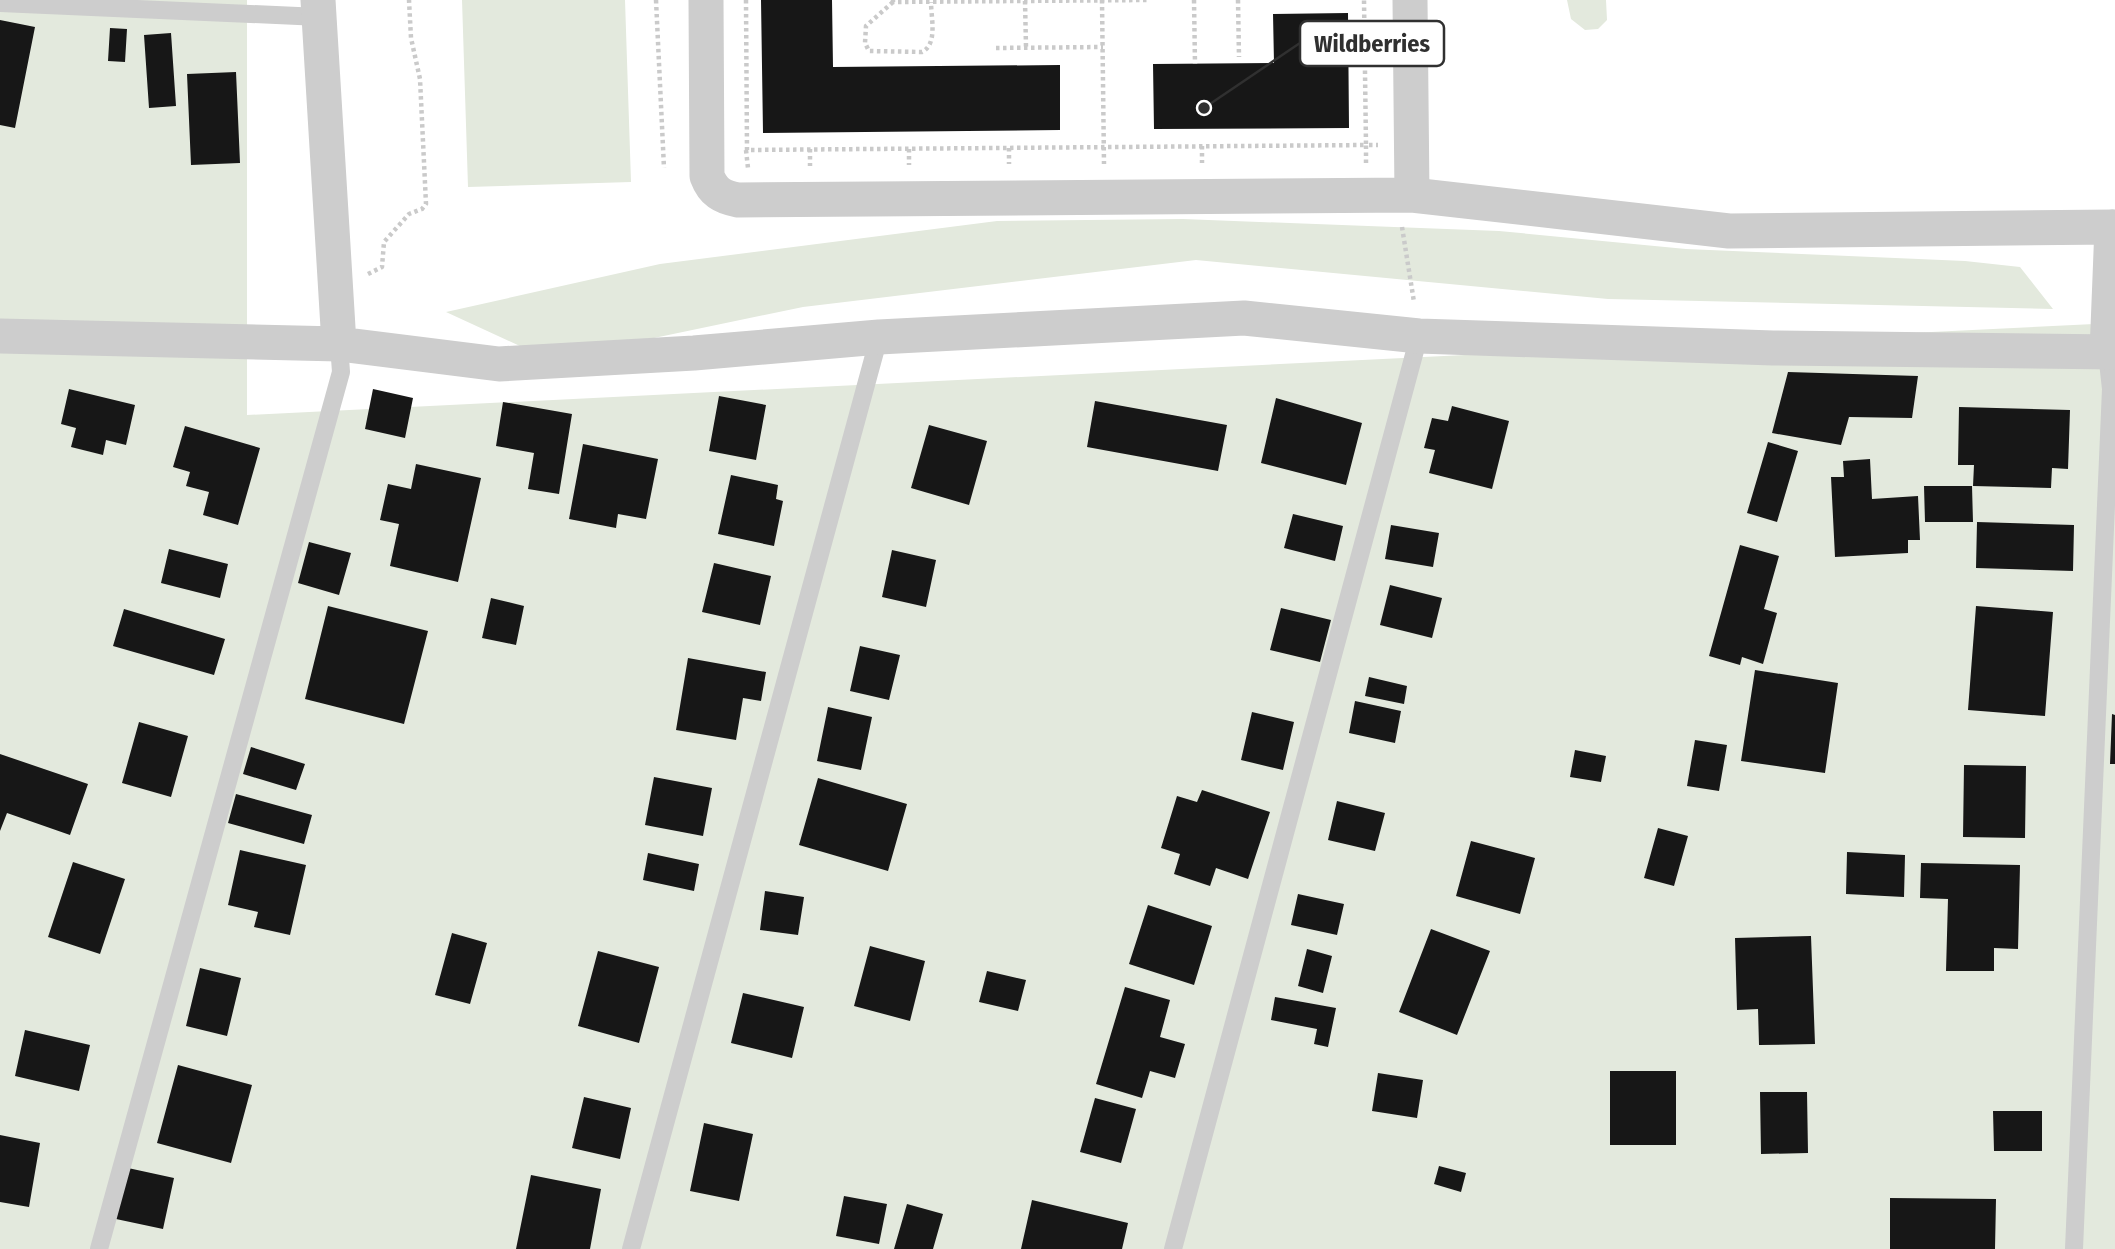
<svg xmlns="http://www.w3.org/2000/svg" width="2115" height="1249" font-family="'Fira Sans Condensed',sans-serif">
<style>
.green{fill:#e3e9dd}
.building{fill:#171717}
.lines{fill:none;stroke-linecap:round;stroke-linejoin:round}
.path{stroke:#cacaca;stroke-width:4.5;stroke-dasharray:3.5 3.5;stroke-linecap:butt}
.lane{stroke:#cdcdcd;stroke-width:18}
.street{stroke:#cdcdcd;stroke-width:35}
.leader{fill:none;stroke:#303030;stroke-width:2.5}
.callout-dot{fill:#303030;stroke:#fff;stroke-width:2.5}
.callout{fill:#fff;stroke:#303030;stroke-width:2.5}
.callout-label{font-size:24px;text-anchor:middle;font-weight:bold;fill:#303030}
</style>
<rect width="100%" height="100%" fill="#fff"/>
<!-- green -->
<path class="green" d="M0,0H247V415L2115,323V1249H0Z
M462,0H625L631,182L468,187Z
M1567,0H1606L1607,20L1598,29L1585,30L1571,19Z
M1183,219L1499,231L1686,249L1965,261L2020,267L2053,309L1608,299L1196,260L803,307L654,338L533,352L446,312L660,264L997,221Z"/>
<!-- building -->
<path class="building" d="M761,0H832L833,67L1060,65V130L763,133Z
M1348,13L1349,128L1154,129L1153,64L1274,63L1273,14Z
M0,20L35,27L15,128L0,125Z
M110,28L127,29L125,62L108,61Z
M171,33L176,106L149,108L144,35Z
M236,72L240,163L191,165L187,74Z
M1788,372L1918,376L1912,418L1849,417L1841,445L1772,433Z
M69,389L135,405L126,445L106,440L103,455L71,447L76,428L61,424Z
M373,389L413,398L405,438L365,429Z
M719,396L766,405L756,460L709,451Z
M1276,398L1362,423L1346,485L1261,463Z
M1095,401L1227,425L1218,471L1087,447Z
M503,402L572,414L559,494L528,489L534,453L496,446Z
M1452,406L1509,421L1492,489L1429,473L1435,450L1424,448L1432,418L1448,421Z
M1959,407L2070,410L2068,469L2052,468L2051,488L1973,486L1974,465H1958Z
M929,425L987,441L969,505L911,488Z
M185,426L260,448L238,525L203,515L209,492L186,486L190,472L173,467Z
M1768,442L1798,451L1777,522L1747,513Z
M583,444L658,459L646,519L618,514L616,528L569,519Z
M1870,459L1872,499L1918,496L1920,540H1908V553L1835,557L1831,477H1844L1843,461Z
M416,464L481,478L458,582L390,566L399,524L380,520L388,484L411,489Z
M731,475L778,485L776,499L783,501L774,546L718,534Z
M1924,486H1972L1973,522H1925Z
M1293,514L1343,526L1335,561L1284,548Z
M1977,522L2074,525L2073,571L1976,568Z
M1391,525L1439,533L1433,567L1385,559Z
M309,542L351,553L339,595L298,583Z
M1740,545L1779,556L1764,609L1777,613L1763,664L1742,657L1740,665L1709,656Z
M169,549L228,564L220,598L161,583Z
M892,550L936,560L926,607L882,597Z
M714,563L771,576L760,625L702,612Z
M1390,585L1442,598L1432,638L1380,625Z
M491,598L524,606L516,645L482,638Z
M328,606L428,631L404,724L305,699Z
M1976,606L2053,612L2045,716L1968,710Z
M1281,608L1331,620L1320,662L1270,650Z
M124,609L225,639L214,675L113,646Z
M860,646L900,655L889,700L850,691Z
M688,658L766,672L761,701L743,698L736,740L676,730Z
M1755,670L1838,683L1825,773L1741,761Z
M1369,677L1407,686L1404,704L1365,696Z
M1355,701L1401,711L1395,743L1349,733Z
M828,707L872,717L861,770L817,761Z
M1252,712L1294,722L1283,770L1241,760Z
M2112,714L2115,715V764H2110Z
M139,722L188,736L171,797L122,783Z
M1695,740L1727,745L1719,791L1687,786Z
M251,747L305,764L296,790L243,774Z
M1575,750L1606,756L1601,782L1570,777Z
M0,754L88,784L70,835L7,813L0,831Z
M1964,765L2026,766L2025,838L1963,837Z
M654,777L712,788L703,836L645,825Z
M818,778L907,804L888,871L799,845Z
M1202,790L1270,812L1248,879L1216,868L1210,886L1174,874L1180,854L1161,848L1177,796L1197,802Z
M236,794L312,815L304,844L228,823Z
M1337,801L1385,813L1375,851L1328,840Z
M1658,828L1688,836L1674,886L1644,878Z
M1471,841L1535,858L1520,914L1456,896Z
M240,850L306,865L290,935L254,927L258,912L228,905Z
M1847,852L1905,855L1904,897L1846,894Z
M648,853L699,864L694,891L643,880Z
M73,862L125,879L100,954L48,937Z
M1921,863L2020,865L2018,949L1994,948V971H1946L1948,899L1920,898Z
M765,891L804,897L798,935L760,930Z
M1298,894L1344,904L1337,935L1291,925Z
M1148,905L1212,926L1194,985L1129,964Z
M1431,929L1490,951L1457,1035L1399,1012Z
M452,933L487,943L470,1004L435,995Z
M1811,936L1815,1044L1759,1045L1758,1009L1737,1010L1735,938Z
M870,946L925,961L910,1021L854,1006Z
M1307,949L1332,956L1323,993L1298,986Z
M598,951L659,967L639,1043L578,1026Z
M200,968L241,978L227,1036L186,1026Z
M987,971L1026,980L1018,1011L979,1002Z
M1125,987L1170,1000L1160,1037L1185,1044L1175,1078L1150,1071L1142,1098L1096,1084Z
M743,993L804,1007L792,1058L731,1043Z
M1275,997L1336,1008L1328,1047L1314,1044L1317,1029L1271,1020Z
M25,1030L90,1045L79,1091L15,1076Z
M178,1065L252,1085L231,1163L157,1143Z
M1610,1071H1676V1145H1610Z
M1378,1073L1423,1080L1417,1118L1372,1111Z
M1760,1092H1807L1808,1153L1761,1154Z
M584,1097L631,1108L620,1159L572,1148Z
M1095,1098L1136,1109L1121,1163L1080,1152Z
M1993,1111H2042V1151H1994Z
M704,1123L753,1134L739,1201L690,1191Z
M0,1135L40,1143L29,1207L0,1202Z
M1439,1166L1466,1173L1461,1192L1434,1184Z
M128,1168L174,1178L163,1229L116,1219Z
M531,1175L601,1189L590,1249H516Z
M844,1196L887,1204L879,1244L836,1236Z
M1890,1198L1996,1199L1995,1249H1890Z
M1032,1200L1128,1223L1122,1249H1021Z
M907,1204L943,1214L933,1249H894Z"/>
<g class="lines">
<!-- path -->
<path class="path" d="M656,0L664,168
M746,0L747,150L1366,145L1364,0
M893,0V2L1147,0
M1102,0L1104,164
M1194,0L1195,64
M1238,0L1239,57
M1025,1L1026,47
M893,2L866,26L865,43L869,51L922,52C938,44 931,18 931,2
M996,48L1103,47
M1202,146V163
M1009,148V164
M810,149V166
M909,149V165
M746,150L748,168
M1366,163V145H1378
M1402,227L1414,302
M368,274L382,267L384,242L409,214L422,209L426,204L420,79L411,38L409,0"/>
<!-- lane -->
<path class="lane" d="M0,3L320,17
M99,1249L341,372L339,344
M631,1249L879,337
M1173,1249L1419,336
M2074,1249L2111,389L2107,353"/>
<!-- street -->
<path class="street" d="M318,0L339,344
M706,0L707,176C713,192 722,197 738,200L1412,195L1729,231L2115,227
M1410,0L1412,195
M0,336L339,344L499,364L694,353L879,337L1244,318L1419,336L1773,348L2115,352
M2107,353L2112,227"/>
</g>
<!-- callouts -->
<path class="leader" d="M1204 108L1300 43"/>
<circle class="callout-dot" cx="1204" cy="108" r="7"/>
<rect class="callout" x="1300" y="21" width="144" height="45" rx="7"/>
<g class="callout-label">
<text x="1372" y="52">Wildberries</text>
</g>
</svg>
